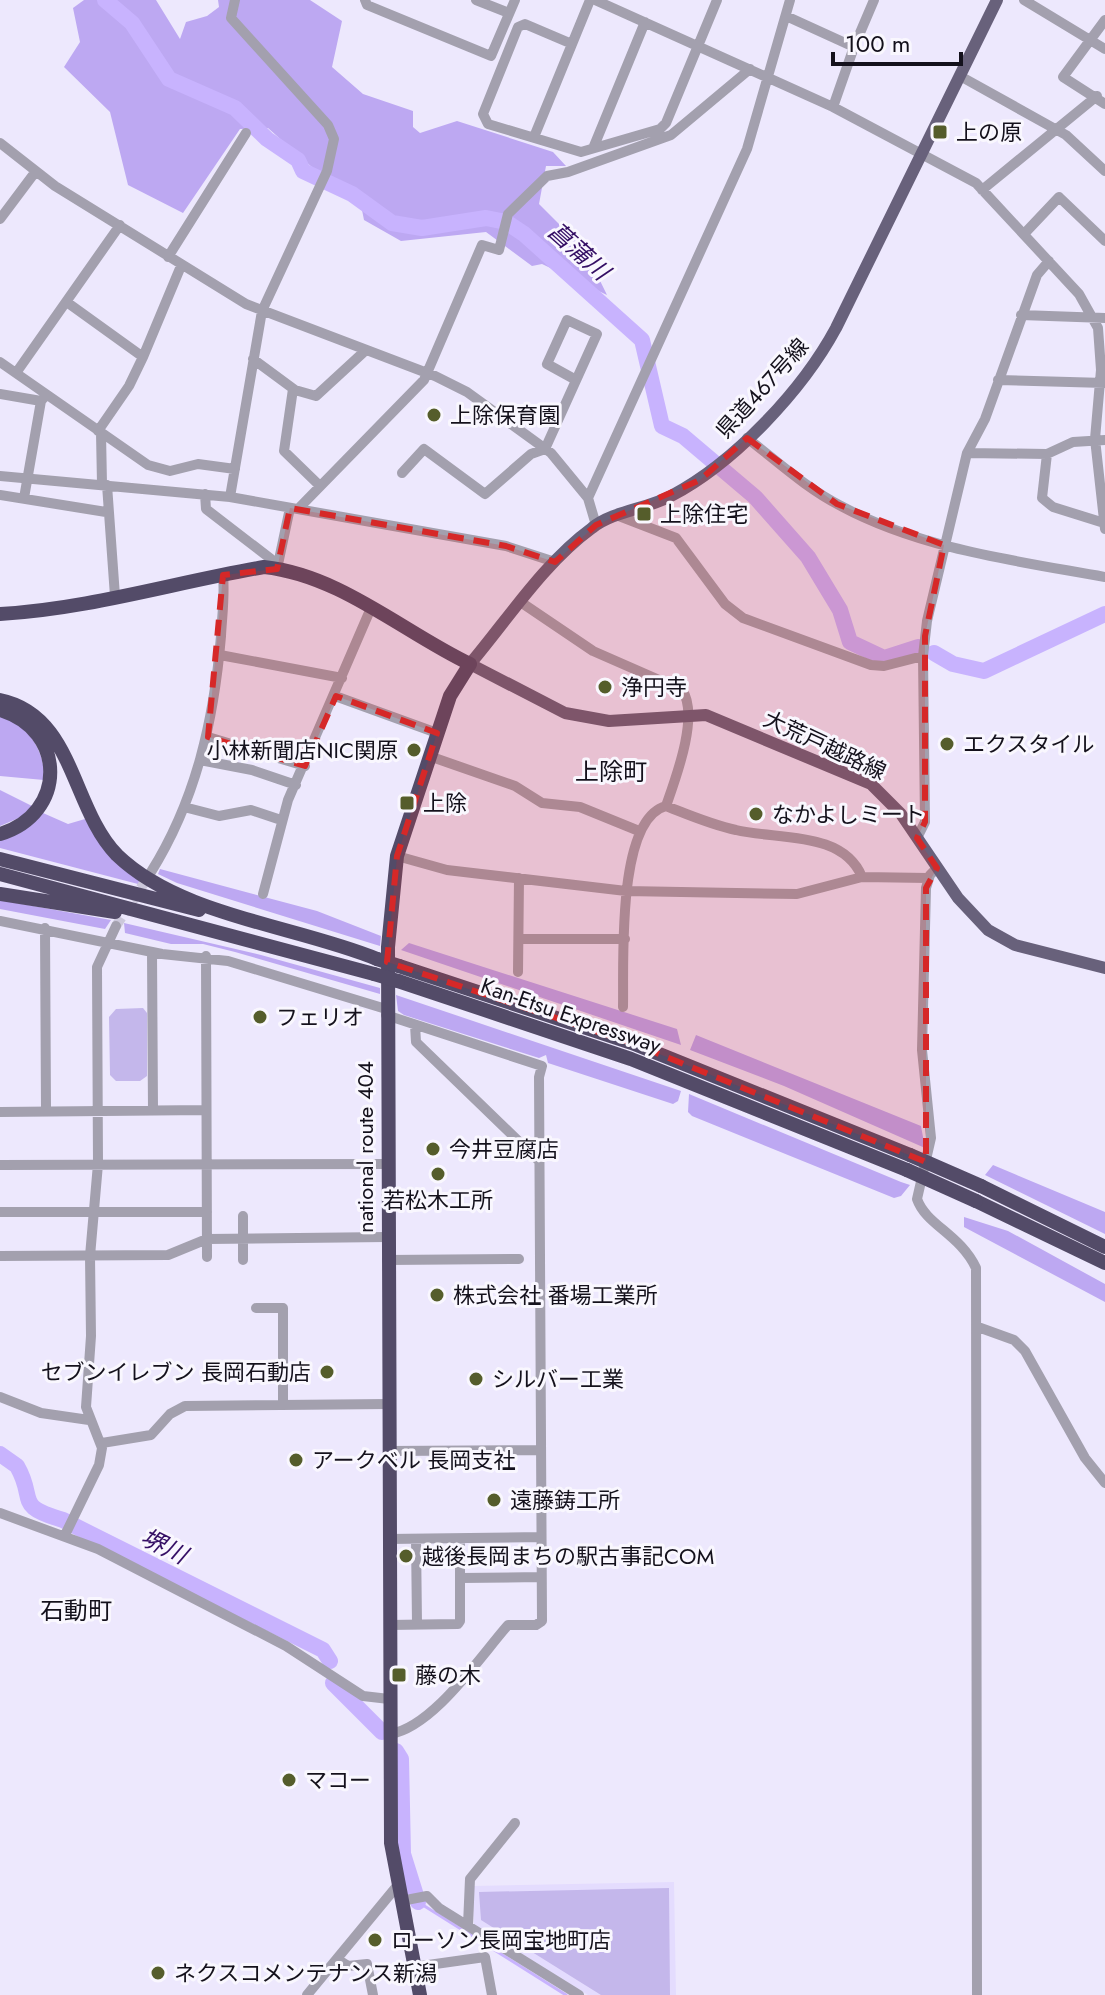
<svg xmlns="http://www.w3.org/2000/svg" width="1105" height="1995" font-family="Jost,'Noto Sans JP',sans-serif">
<style>
.built{fill:#e4dcfe}
.green{fill:#c4b7eb}
.forest{fill:#bda8f2}
.lines{fill:none;stroke-linecap:round;stroke-linejoin:round}
.stream{stroke:#c8b3fe;stroke-width:3}
.river{stroke:#c8b3fe;stroke-width:16}
.minor-tunnel{stroke:#ccc8db;stroke-width:10;stroke-dasharray:10 5;stroke-linecap:butt}
.minor{stroke:#a3a0ae;stroke-width:10}
.major{stroke:#68617b;stroke-width:12}
.highway{stroke:#534b68;stroke-width:14}
.highway-bridge{stroke:#534b68;stroke-width:14}
.marked{fill:#d62828;fill-opacity:0.2;stroke:#d62828;stroke-width:6;stroke-dasharray:16 10;stroke-linejoin:round}
.poi-dot{fill:#555d2b;stroke:#f9f7fe;stroke-width:3}
.labels{text-anchor:middle;dominant-baseline:central;stroke-width:6;stroke-linejoin:round;paint-order:stroke}
.poi-label{font-size:22px;fill:#14111c;stroke:#f9f7fe;text-anchor:start}
.street-label{font-size:22px;fill:#14111c;stroke:#f9f7fe}
.water-label{font-size:24px;font-style:italic;fill:#350f65;stroke:#f9f7fe}
.neighbourhood-label{font-size:24px;fill:#14111c;stroke:#f9f7fe}
</style>
<rect width="100%" height="100%" fill="#ede8fd"/>
<!-- built -->
<path class="built" d="M674,1882L676,1995H588L474,1924L472,1886Z"/>
<!-- green -->
<path class="green" d="M116,1009L143,1008L147,1013V1076L140,1081H116L110,1075L109,1017Z
M669,1888L670,1995H601L481,1920L479,1892Z"/>
<!-- forest -->
<path class="forest" d="M84,0H156L180,39L186,22L207,16L219,7L218,0H310L342,21L332,67L363,94L413,111V127L420,133L457,121L553,152L566,166H546L539,204L585,250L607,295L542,264L532,266L486,232L401,241L364,220L358,190L314,169L268,128L240,129L183,213L128,185L110,112L64,67L80,42L73,8Z
M0,715C29,726 45,750 44,780L0,776Z
M0,790L32,806L21,817L0,826Z
M43,813L68,824L85,819L96,837L141,878L138,884L0,848V839L20,833Z
M160,869L317,911L381,936L380,946L177,883L158,874Z
M0,900L111,920L105,929L0,909Z
M124,923L261,955L380,988V994L235,952L203,944H171L125,933Z
M409,943L677,1029L681,1045L401,950Z
M396,995L681,1091L678,1101L673,1104L548,1063L546,1055L539,1058L404,1015L398,1011Z
M696,1035L921,1126L925,1148L784,1086L690,1050Z
M689,1094L901,1182L910,1185L901,1196L894,1198L692,1116L688,1112Z
M993,1165L1105,1212V1234L985,1175Z
M964,1217L1008,1231L1105,1284V1302L964,1227Z"/>
<g class="lines">
<!-- stream -->
<path class="stream" d="M418,1902L566,1995"/>
<!-- river -->
<path class="river" d="M105,0L132,23L169,79L235,108L267,139L298,160L303,171L352,194L392,223L422,228L486,218L506,222L524,234L642,340L662,426L683,436L755,497L808,557L840,610L850,642L884,658L918,647
M934,653L953,664L984,671L1105,614
M0,1454L17,1466C37,1501 13,1505 63,1520L323,1650L330,1661
M333,1683L382,1732
M396,1751L401,1759L403,1854L418,1902"/>
<!-- minor-tunnel -->
<path class="minor-tunnel" d="M116,926L150,874"/>
<!-- minor -->
<path class="minor" d="M365,0L367,5L491,56L515,0
M476,0L509,13
M595,0L833,107L976,183L1079,294L1098,328L1101,370L1095,439L1105,529
M1024,0L1105,49
M786,16L854,47L874,0
M1105,20L1063,77L1105,104
M572,44L525,24L518,27L483,114L488,124L581,152L660,129L666,123L717,0
M960,76L1066,135L1105,171
M833,107L854,47
M534,137L590,0
M0,143L55,186L246,304L435,376L467,392L551,453L588,498
M594,146L645,22
M982,190L1097,96
M0,219L36,171
M1024,234L1059,197L1105,241
M168,257L246,133
M68,303L143,357L181,266
M1021,315L1105,318
M253,359L295,390L316,396L366,350
M0,362L148,465L170,471L198,464L235,469
M16,373L120,225
M998,380L1105,383
M293,389L284,451L320,486
M0,394L41,401
M98,431L129,386L143,357
M101,433L102,484
M747,438C777,461 807,489 841,506C921,549 1017,561 1105,577
M967,453L1047,454L1073,442L1105,440
M1047,454L1042,498L1053,507L1104,523
M402,473L424,449L485,494L531,454L545,449L597,334L567,320L547,364L576,380
M0,476L230,497L506,546L555,562
M107,485L115,596
M205,494L206,509L271,559L277,569
M0,495L106,512
M230,497L262,311L327,171L334,139L328,125L231,18L235,0
M24,498L41,401L46,395
M298,509L424,380L482,245L499,250L508,214L547,176L568,172L671,135L750,69
M619,516L676,538L725,604L743,618L871,665L884,666L923,656
M596,525L588,498L747,149L790,0
M277,569L290,508
M522,603L593,651L682,690C700,715 675,780 666,806C616,819 624,965 623,1007
M220,655L342,678
M335,696L437,733
M208,737L305,766
M429,756L515,786L542,803L580,807L639,831
M200,760L252,770L296,785
M666,806C689,815 712,825 736,830C776,840 843,830 862,877
M184,807L219,816L251,810L281,820
M917,838L925,822L923,656L927,621L967,453L985,419L1037,275L1049,261
M397,856L447,870L626,891L797,894L862,877L928,878
M937,868L930,875L926,888L922,1050L931,1138L917,1199C926,1225 960,1234 976,1268L977,1995
M151,872C196,800 214,720 221,636C222,616 225,595 223,575
M263,894L288,800L371,608
M0,921L162,954L228,961L386,1009
M45,928L46,1110
M519,939H625
M152,952L153,1110
M206,956L207,1257
M518,972L519,878
M386,1015L542,1066L539,1077L542,1621L536,1625H508C479,1658 433,1727 390,1734
M415,1025L416,1042L538,1160
M0,1112L206,1110
M0,1165L387,1164
M0,1212H207
M243,1216V1260
M0,1256L168,1255L207,1239L387,1237
M387,1260L519,1259
M256,1308H283V1405
M978,1327L1014,1340L1025,1351L1085,1458L1105,1483
M0,1397L41,1413L89,1420
M102,1443L151,1435L170,1414L185,1406L388,1404
M389,1451L540,1450
M0,1513L98,1549L286,1646L363,1696L389,1699
M65,1535L99,1465L102,1448L86,1407L91,1336L90,1256L98,1164L97,967L116,926
M388,1539L541,1537
M416,1539L417,1624
M461,1578L541,1577
M389,1625L458,1624L460,1621V1539
M401,1901L427,1896L439,1908L579,1995
M468,1925L470,1879L515,1823
M337,1959L348,1966L367,1964L373,1995
M414,1967L485,1957L492,1995
M307,1995L397,1886"/>
<!-- major -->
<path class="major" d="M997,0L836,328C802,391 734,463 671,496C647,509 613,511 592,528C544,563 508,619 470,664L565,713L609,721L706,715L871,784L901,814L958,898L988,930L1015,945L1105,968"/>
<!-- highway -->
<path class="highway" d="M0,614C89,609 176,582 264,567C340,575 403,632 470,664L450,696L397,856L388,947L391,1843L420,1995
M0,700C74,715 71,808 117,855C180,916 297,926 377,959
M0,710C67,730 67,814 0,834
M0,859L199,910
M0,874L374,974
M0,894L115,912
M399,966L632,1043L910,1155
M398,981L631,1059L907,1170
M981,1186L1105,1247
M976,1201L1105,1263"/>
<!-- highway-bridge -->
<path class="highway-bridge" d="M377,959L399,966
M374,974L398,981
M910,1155L981,1186
M907,1170L976,1201"/>
</g>
<!-- marked area -->
<path class="marked" d="M747,438L837,504L944,545L925,636V822L917,838L937,868L926,888V1162L632,1043L387,962L397,856L437,733L336,696L305,766L208,737L223,575L277,569L290,508L506,546L555,562L596,525L700,480Z"/>
<!-- markers -->
<g class="poi-dot">
<rect x="932" y="124" width="16" height="16" rx="4"/>
<circle cx="434" cy="415" r="8"/>
<rect x="636" y="506" width="16" height="16" rx="4"/>
<circle cx="605" cy="687" r="8"/>
<circle cx="947" cy="744" r="8"/>
<circle cx="414" cy="750" r="8"/>
<rect x="399" y="795" width="16" height="16" rx="4"/>
<circle cx="756" cy="814" r="8"/>
<circle cx="260" cy="1017" r="8"/>
<circle cx="433" cy="1149" r="8"/>
<circle cx="438" cy="1174" r="8"/>
<circle cx="437" cy="1295" r="8"/>
<circle cx="327" cy="1372" r="8"/>
<circle cx="476" cy="1379" r="8"/>
<circle cx="296" cy="1460" r="8"/>
<circle cx="494" cy="1500" r="8"/>
<circle cx="406" cy="1556" r="8"/>
<rect x="391" y="1667" width="16" height="16" rx="4"/>
<circle cx="289" cy="1780" r="8"/>
<circle cx="375" cy="1940" r="8"/>
<circle cx="158" cy="1973" r="8"/>
</g>
<g class="labels">
<!-- poi labels -->
<g class="poi-label">
<text x="956" y="132">上の原</text>
<text x="450" y="415">上除保育園</text>
<text x="660" y="514">上除住宅</text>
<text x="621" y="687">浄円寺</text>
<text x="963" y="744">エクスタイル</text>
<text x="398" y="750" text-anchor="end">小林新聞店NIC関原</text>
<text x="423" y="803">上除</text>
<text x="772" y="814">なかよしミート</text>
<text x="276" y="1017">フェリオ</text>
<text x="449" y="1149">今井豆腐店</text>
<text x="438" y="1200" text-anchor="middle">若松木工所</text>
<text x="453" y="1295">株式会社 番場工業所</text>
<text x="311" y="1372" text-anchor="end">セブンイレブン 長岡石動店</text>
<text x="492" y="1379">シルバー工業</text>
<text x="312" y="1460">アークベル 長岡支社</text>
<text x="510" y="1500">遠藤鋳工所</text>
<text x="422" y="1556">越後長岡まちの駅古事記COM</text>
<text x="415" y="1675">藤の木</text>
<text x="305" y="1780">マコー</text>
<text x="391" y="1940">ローソン長岡宝地町店</text>
<text x="174" y="1973">ネクスコメンテナンス新潟</text>
</g>
<!-- street labels -->
<g class="street-label">
<text transform="translate(762 388) rotate(-48)">県道467号線</text>
<text transform="translate(825 745) rotate(25)">大荒戸越路線</text>
<text transform="translate(571 1015) rotate(19)">Kan-Etsu Expressway</text>
<text transform="translate(365 1147) rotate(-90)">national route 404</text>
</g>
<!-- water labels -->
<g class="water-label">
<text transform="translate(579 251) rotate(42)">菖蒲川</text>
<text transform="translate(164 1546) rotate(26)">堺川</text>
</g>
<!-- neighbourhood labels -->
<g class="neighbourhood-label">
<text x="611" y="771">上除町</text>
<text x="76" y="1610">石動町</text>
</g>
</g>
<!-- scale -->
<path d="M833 52v12h128v-12" fill="none" stroke="#14111c" stroke-width="4"/>
<text x="845" y="52" font-size="24" fill="#14111c" stroke="#f9f7fe" stroke-width="6" paint-order="stroke">100 m</text>
</svg>
